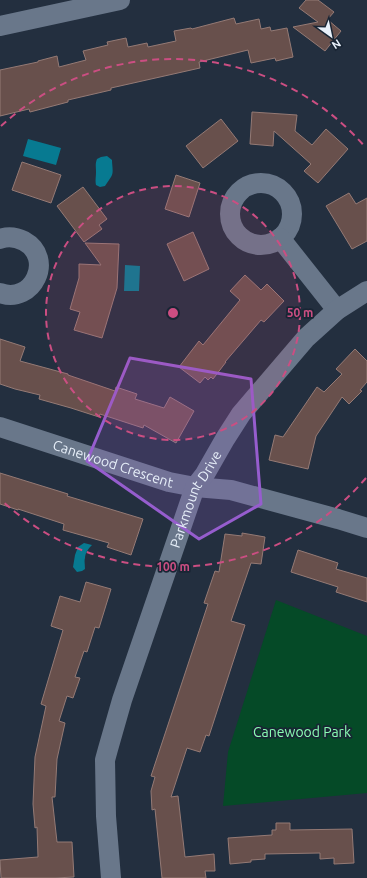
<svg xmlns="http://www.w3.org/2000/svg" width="367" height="878" font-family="Ubuntu,sans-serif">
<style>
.green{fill:#054a27}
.water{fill:#077a91}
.building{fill:#68504c;stroke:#947a75}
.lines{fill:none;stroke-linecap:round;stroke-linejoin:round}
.street{stroke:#69778a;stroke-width:20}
.marked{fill:#965dce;fill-opacity:0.2;stroke:#965dce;stroke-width:3;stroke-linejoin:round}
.ring{fill:none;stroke:#cb4e82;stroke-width:2;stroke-dasharray:7 5}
.labels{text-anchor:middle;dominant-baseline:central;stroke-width:3.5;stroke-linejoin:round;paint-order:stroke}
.street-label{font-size:14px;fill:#e7eff9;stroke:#192534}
.park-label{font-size:14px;fill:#8afdb3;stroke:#192534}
.centre{fill:#cb4e82;stroke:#192534;stroke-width:2}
.ring-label{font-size:12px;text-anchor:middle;font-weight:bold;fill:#cb4e82;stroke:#192534;stroke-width:3.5;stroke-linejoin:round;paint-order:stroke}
</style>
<rect width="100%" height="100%" fill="#232f3f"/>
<!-- green -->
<path class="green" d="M276,600L367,636V793L223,806L228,752Z"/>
<!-- water -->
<path class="water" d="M28,139L61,148L56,165L23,156Z
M107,156L112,160C112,166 114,173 111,177C109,180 107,183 105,186L100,187L96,185C95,181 96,177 96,172C96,167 95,164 97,159L101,157Z
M125,265L140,266L139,291H124Z
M84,543L92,545C89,548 85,553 85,558C84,561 85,565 85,569L82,571L77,572L73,567L75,555L78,547Z"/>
<!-- building -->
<path class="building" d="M306,0H318L334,12L327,20H328L341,31L325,51L293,27L318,22L299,8Z
M234,18L236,24L259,19L261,29L270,27L271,31L287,28L293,57L276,61L275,58L251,63L248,50L199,62L200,68L111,88V90L68,100V102L30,112L29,109L0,116V70L38,62V61L57,56L59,67L86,60L83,51L108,45L107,42L126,38L128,47L147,43L148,47L176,41L174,31L191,28L192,29Z
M252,112L297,115L295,131L312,145L326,129L348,149L318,183L304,171L311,164L274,131L273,146L250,144Z
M221,119L238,141L203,168L186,146Z
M22,162L61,175L51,203L12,190Z
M176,175L200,183L189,217L165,209Z
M83,187L107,219L99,225L102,229L84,242L57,206Z
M349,193L356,204L367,198V241L352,249L326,206Z
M193,232L209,269L184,281L167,244Z
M85,243L119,244L117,288L102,338L74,330L80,312L70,309L79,278V264L101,265Z
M245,275L261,290L267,284L284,301L264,322L261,320L225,362H226L213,379L211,377L208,380L205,377L200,383L179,367L199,341L203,345L240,300L230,291Z
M0,339L25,347L20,361L68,374V375L115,391L116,387L137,394L135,399L164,408L170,397L194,411L176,443L144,425L143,428L100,414L99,417L71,408L39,399L40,395L15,389L0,384Z
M355,349L367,361V382L360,390L362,391L349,404L342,397L316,436L308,469L269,460L275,435L283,437L317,387L324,392L342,374L336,369Z
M0,473L68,494L67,496L143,519L131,555L107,547L109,543L63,530L64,524L18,509V510L0,504Z
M242,533L265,537L261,564L251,563L231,621L245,625L209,736L206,735L200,752L187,748L171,797L178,796L185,857L214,854L215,871H205L206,878H162L155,809L152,810L151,791L155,777L151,776L208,604L204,603L215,571L219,572L225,534L242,536Z
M298,550L338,563L336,569L367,578V602L336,592L338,587L291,572Z
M86,582L111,589L99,628L95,627L87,652L84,651L75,677L80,678L73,698L67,696L59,721L65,723L57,759L55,797H52L57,842H72L74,877L55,878H1L0,860L38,857L37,827L35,828L33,804L35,757L46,706L41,704L63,630L51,626L60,596L80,602Z
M276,823H290V830L352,829L354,863L334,864V858L320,859V853L265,854V859L251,860V862L230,864L228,838L272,835V830H276Z"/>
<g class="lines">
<!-- street -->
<g class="street">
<path d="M0,26L120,0"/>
<circle cx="261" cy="214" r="31"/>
<path d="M280,238L337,310"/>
<path d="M0,239C8,236 16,237 24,241C55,258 33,305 0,293"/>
<path id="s1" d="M0,427L169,482L195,487L231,490L338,519L367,528"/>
<path id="s2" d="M111,878L106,816L105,760L108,749L122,700L195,487L205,474L225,439L241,414L306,338L337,310L367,291"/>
</g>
</g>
<!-- marked area -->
<path class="marked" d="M130,358L251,379L261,504L199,539L87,461Z"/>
<!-- distance rings -->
<circle cx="173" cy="313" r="127" fill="#cb4e82" fill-opacity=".12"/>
<g class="ring">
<circle cx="173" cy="313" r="127"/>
<path d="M366 478A254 254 0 0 1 1 500M1 126A254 254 0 0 1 366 148"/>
</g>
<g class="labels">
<!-- street labels -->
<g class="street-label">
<text stroke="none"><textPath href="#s1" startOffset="119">Canewood Crescent</textPath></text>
<text stroke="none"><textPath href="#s2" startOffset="395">Parkmount Drive</textPath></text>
</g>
<!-- park labels -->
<g class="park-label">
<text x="302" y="732">Canewood Park</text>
</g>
</g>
<circle cx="173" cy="313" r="6" class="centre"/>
<g class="ring-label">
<text x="300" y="317">50 m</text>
<text x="173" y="571">100 m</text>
</g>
<!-- north arrow -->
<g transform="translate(331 36) rotate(147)" stroke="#192534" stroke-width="3" paint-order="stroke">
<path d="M0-3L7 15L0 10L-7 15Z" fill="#e7eff9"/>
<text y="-6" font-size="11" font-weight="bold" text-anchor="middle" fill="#e7eff9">N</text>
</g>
</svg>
